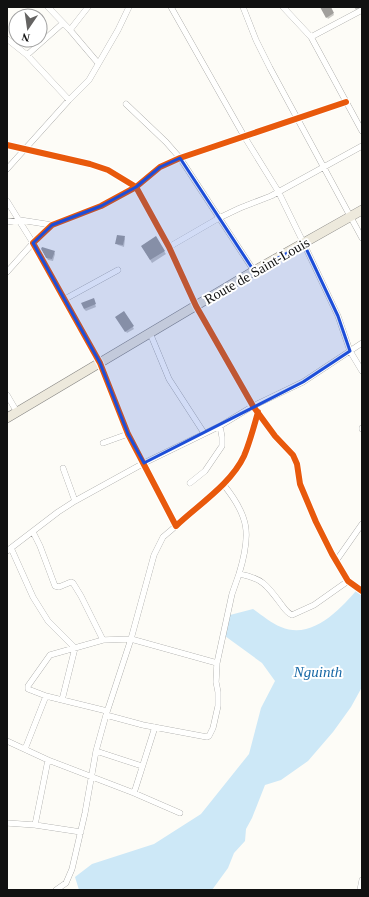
<svg xmlns="http://www.w3.org/2000/svg" width="369" height="897" font-family="Georgia,serif">
<style>
.water{fill:#cde8f7}
.shadow{fill:#0003}
.building{fill:#a19f9c}
.lines{fill:none;stroke-linecap:round;stroke-linejoin:round}
.street-casing{stroke:#979795;stroke-width:6}
.primary-casing{stroke:#858482;stroke-width:10}
.street{stroke:#fffffe;stroke-width:5.5}
.primary{stroke:#ede9dc;stroke-width:9}
.cycleway-casing{stroke:#fff;stroke-width:8}
.cycleway{stroke:#e8590c;stroke-width:6}
.marked{fill:#1d4ed8;fill-opacity:0.2;stroke:#1d4ed8;stroke-width:3;stroke-linejoin:round}
.labels{text-anchor:middle;dominant-baseline:central;stroke-width:4;stroke-linejoin:round;paint-order:stroke}
.street-label{font-size:14px;fill:#111;stroke:#fff}
.water-label{font-size:15px;font-style:italic;fill:#1768a6;stroke:#fff}
</style>
<rect width="100%" height="100%" fill="#fdfcf7"/>
<!-- water -->
<path class="water" d="M362,584V687L351,707L333,732L308,761L281,780L265,785L252,818L246,829L245,841L234,853L228,868L212,890H79L75,877L92,864L154,844L201,814L249,754L261,708L275,681L262,663L225,636L230,615L253,609C262,615 271,623 281,627C314,641 343,606 362,584Z"/>
<!-- shadow -->
<path class="shadow" d="M321,7H330L334,15L328,19Z
M354,7H360L361,8L356,10Z
M124,237L125,239L124,247L118,245L116,243Z
M155,238L166,254L152,263L142,246Z
M42,249L54,252L55,254L53,261L48,260Z
M94,301L96,307L86,311L84,309Z
M124,312L134,329L127,333L116,317Z"/>
<!-- building -->
<path class="building" d="M320,7H331L334,13L326,18Z
M117,235L125,236L123,245L115,244Z
M156,236L165,251L150,260L141,246Z
M42,247L55,251L52,259L46,258L41,249Z
M94,298L96,304L84,309L81,303Z
M124,311L134,326L125,332L115,317Z"/>
<g class="lines">
<defs>
<path id="street" d="M48,7L70,30L98,63
M171,7L244,136L278,191L304,244L338,316L350,351L362,371
M243,7L256,40L270,68L362,238
M283,7L311,37L362,131
M70,30L88,7
M311,37L362,10
M7,39L27,55L69,100
M27,55L63,23
M346,102L180,158L160,167L136,187L169,247L196,306L253,406L275,436L293,455L297,464L300,484L316,522L332,554L348,581L362,591
M126,104L166,142L180,158L254,271
M7,145L90,164L108,170L136,187L101,206L52,225L33,243L100,363L128,434L176,526C198,505 231,484 244,456C250,442 254,426 258,412
M7,169L69,100L89,80L118,30L129,7
M7,201L33,243L7,272
M7,222L20,220L52,225
M169,247L219,218L240,208L271,196L362,146
M65,299L118,270
M150,333L169,379L204,433
M7,395L17,412
M362,429V428
M103,443L128,434
M63,468L75,501
M190,483L205,471L222,446V437L220,426
M223,484C250,517 251,535 239,574
M33,532L40,546L55,586L59,587L71,582L73,583L81,596L103,640
M11,548L33,597L48,621L75,648L62,700
M7,551L58,512L75,501L144,463L220,426L253,406L303,382L362,343
M336,561L362,524
M46,696L28,689V686L50,655L103,640L131,639L217,663
M106,715L143,725L207,737L209,736L213,728L218,706V692L216,682L217,663L232,594L239,574C262,578 267,585 281,604C284,608 287,613 292,615L314,605L348,581
M7,741L48,760L134,793L180,813
M25,749L46,696L107,711
M96,751L142,766
M134,793L155,727
M7,823L35,825L81,832
M35,825L48,760
M56,890L66,883L72,869L85,813L96,751L106,715L131,639L154,555L163,537L176,526
M360,890L362,880"/>
<path id="primary" d="M7,418L254,271L362,210"/>
</defs>
<!-- street casing -->
<use href="#street" class="street-casing"/>
<!-- primary casing -->
<use href="#primary" class="primary-casing"/>
<!-- street -->
<use href="#street" class="street"/>
<!-- primary -->
<use href="#primary" class="primary"/>
<defs>
<path id="cycleway" d="M346,102L180,158L160,167L136,187L169,247L196,306L253,406L275,436L293,455L297,464L300,484L316,522L332,554L348,581L362,591
M7,145L90,164L108,170L136,187L101,206L52,225L33,243L100,363L128,434L176,526C198,505 231,484 244,456C250,442 254,426 258,412"/>
</defs>
<!-- cycleway casing -->
<use href="#cycleway" class="cycleway-casing"/>
<!-- cycleway -->
<use href="#cycleway" class="cycleway"/>
</g>
<!-- marked area -->
<path class="marked" d="M180,158L254,271L304,244L338,316L350,351L303,382L144,463L128,434L100,363L33,243L52,225L101,206L136,187L160,167Z"/>
<g class="labels">
<!-- street labels -->
<g class="street-label">
<text transform="translate(257 271) rotate(-30)">Route de Saint-Louis</text>
</g>
<!-- water labels -->
<g class="water-label">
<text x="318" y="672">Nguinth</text>
</g>
</g>
<!-- border -->
<rect width="369" height="897" fill="none" stroke="#111111" stroke-width="16"/>
<!-- north arrow -->
<g transform="translate(28 28) rotate(193)"><circle r="19" fill="#ffffff" stroke="#a0a0a0"/>
<path d="M0-3L7 15L0 10L-7 15Z" fill="#646362"/>
<text y="-6" font-size="11" font-weight="bold" text-anchor="middle" fill="#111111">N</text>
</g>
</svg>
